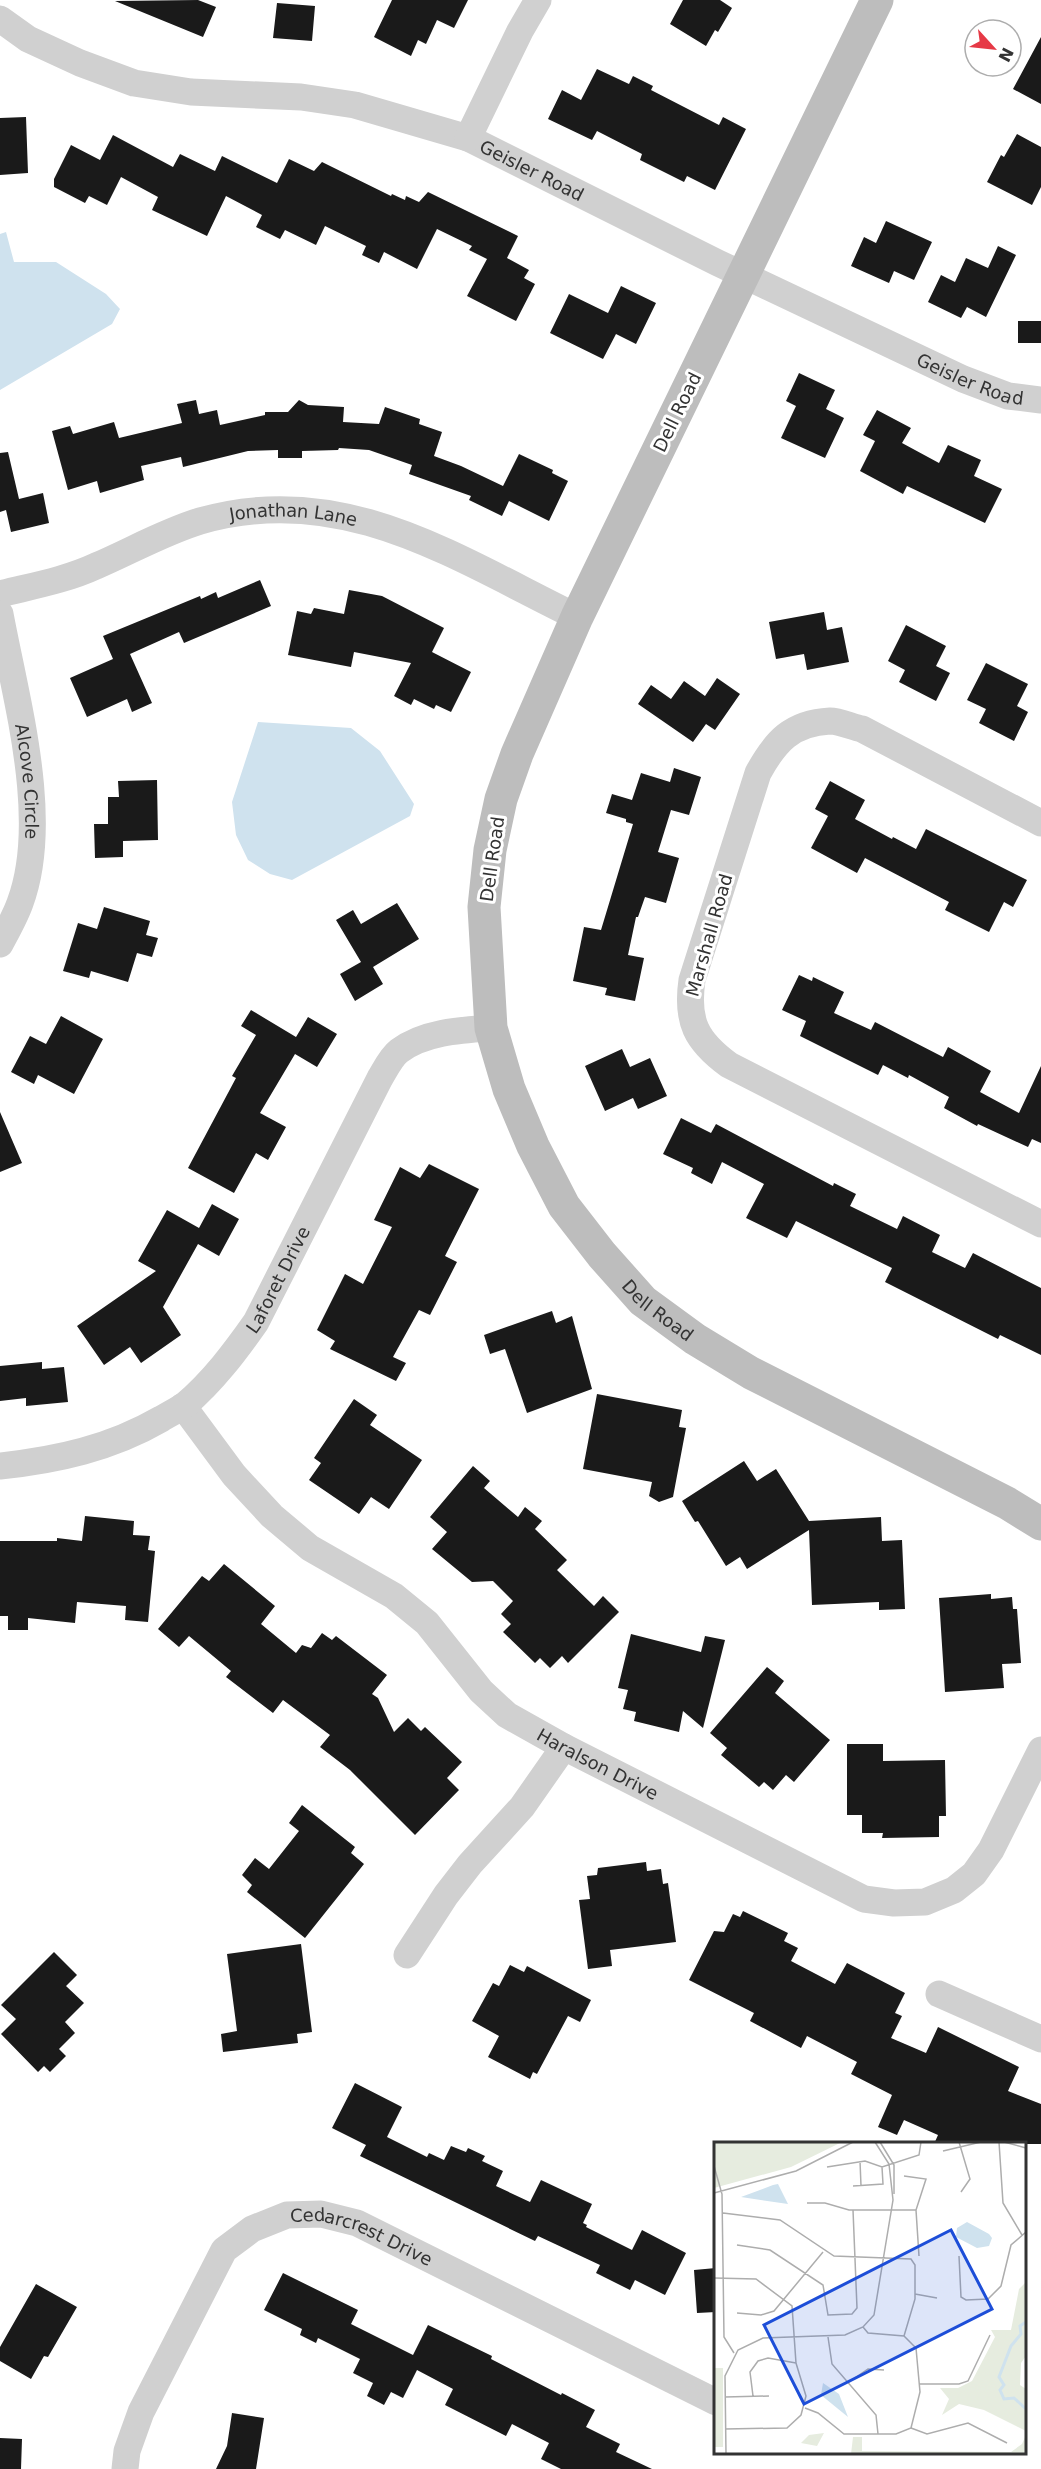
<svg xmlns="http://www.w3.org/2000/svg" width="1041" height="2469" font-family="'DejaVu Sans',sans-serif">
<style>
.water{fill:#cfe2ee}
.building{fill:#1a1a1a}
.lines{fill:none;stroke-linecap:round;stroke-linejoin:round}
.street{stroke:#d0d0d0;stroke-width:27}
.secondary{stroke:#bdbdbd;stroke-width:33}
.labels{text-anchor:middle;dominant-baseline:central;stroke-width:6;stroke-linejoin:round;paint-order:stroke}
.street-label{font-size:18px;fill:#333;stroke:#fff}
.inset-river{fill:none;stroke:#cfe2ee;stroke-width:3}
.inset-road{fill:none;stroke:#adadad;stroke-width:1.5}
.view{fill:#1d4ed8;fill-opacity:0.15;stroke:#1d4ed8;stroke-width:3}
.inset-edge{fill:none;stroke:#333;stroke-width:3}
</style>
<rect width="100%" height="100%" fill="#fff"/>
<!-- water -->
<path class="water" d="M6,232L14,262H56L106,294L120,309L112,324L0,390V234Z
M258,722L351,728L380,751L414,804L410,816L292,880L270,874L248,860L236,835L232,802Z"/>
<!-- building -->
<path class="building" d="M198,0L216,7L203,37L115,1Z
M392,0H468L454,28L437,20L426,44L418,40L411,56L374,37Z
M683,0H720L732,8L718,32L715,30L706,46L670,24Z
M277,3L315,6L312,41L273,38Z
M1041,37V104L1013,89Z
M597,69L629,84L633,76L653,86L651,90L719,125L723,117L746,129L715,190L687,176L684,182L640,160L642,154L597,131L592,140L548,119L562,90L581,100Z
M26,117L28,173L0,175V118Z
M1017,134L1041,147V187L1032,205L987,182L1001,155L1004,157Z
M113,135L173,167L180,154L215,171L222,156L277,183L289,159L314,171L322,162L391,196L392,194L405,200L406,196L419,202L428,192L518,236L507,258L529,270L524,278L535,284L516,321L467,296L487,259L469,250L472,246L437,229L417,269L384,252L379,263L362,255L366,246L325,226L316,245L285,230L280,239L256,227L262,215L226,196L207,236L152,210L158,197L121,177L107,205L89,196L85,203L54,187V179L71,145L100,160Z
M886,221L932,242L914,280L894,271L889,283L851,266L864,237L876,243Z
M998,246L1016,255L986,317L967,307L961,318L928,302L941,275L955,282L966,258L988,268Z
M621,286L656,303L636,344L616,334L603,359L550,333L569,294L608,313Z
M1018,321H1041V343H1018Z
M799,373L835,390L826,409L844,418L825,458L781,438L796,406L786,401Z
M196,400L199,414L217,410L220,425L265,415V412H288L299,400L308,405L344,407L343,422L379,424L385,407L420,419L419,424L442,432L434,456L461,466L503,486L519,454L553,470L552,473L568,481L549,521L509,501L502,516L469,500L471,496L409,474L412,465L369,450L339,448L338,450L302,451V458H278V450L248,451L183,467L181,457L141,466L144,480L100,493L97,481L68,490L52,431L70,426L73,434L114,422L119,438L182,423L177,404Z
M877,410L911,428L902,443L939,463L948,445L981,460L974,476L1002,489L985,523L907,486L903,494L860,471L875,441L863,435Z
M8,452L19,499L43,493L49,523L11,532L6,510L0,512V453Z
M260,580L271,606L184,643L179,632L130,654L152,703L132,712L127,699L87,717L70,678L113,659L103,636L200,596L201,599L216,592L218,598Z
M349,590L382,596L444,628L432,652L471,672L451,712L436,705L434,709L414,699L411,705L394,696L411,663L354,652L351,667L288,655L297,611L311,614L314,608L344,614Z
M824,612L827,630L842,627L849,662L807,670L804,654L776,659L769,622Z
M906,625L946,646L936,666L950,673L936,701L899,682L905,670L888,661Z
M986,663L1028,684L1017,706L1028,712L1014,741L979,723L986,709L967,700Z
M717,678L740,694L715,730L706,724L693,742L638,704L651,685L671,699L684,681L705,696Z
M674,768L701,777L689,815L671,810L658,852L679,858L666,903L645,897L638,917H636L628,955L644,958L635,1001L605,995L607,988L573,981L584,927L601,930L633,824L626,822V819L606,813L612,794L632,800L641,773L670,782Z
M157,780L158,840L123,841V857L95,858L94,824H108V797H119L118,781Z
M830,781L865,800L855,819L892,839L893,837L916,849L926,829L1027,880L1013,907L1004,902L989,932L945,910L949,902L865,858L857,873L811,848L828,816L815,809Z
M397,903L419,939L373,967L383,984L355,1001L340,974L361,962L336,920L353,910L361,924Z
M104,907L150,921L146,935L158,938L152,957L137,953L128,982L91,971L89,978L63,971L78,923L97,929Z
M799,975L812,981L813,977L844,992L834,1013L871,1030L875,1022L943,1057L948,1047L991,1071L980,1092L1019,1113L1041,1066V1143L1032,1139L1028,1147L978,1124L977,1126L944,1108L949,1097L909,1075L908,1078L883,1065L878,1075L800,1036L806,1021L782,1010Z
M251,1010L296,1037L308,1017L337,1034L317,1067L295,1054L260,1113L286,1127L268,1160L256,1153L234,1193L188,1168L236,1078L232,1076L256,1035L241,1026Z
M61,1016L103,1039L74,1094L38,1075L34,1084L11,1072L30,1036L46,1044Z
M622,1049L630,1067L650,1058L667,1096L638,1109L633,1098L605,1111L585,1066Z
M0,1112L22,1163L0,1172Z
M681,1118L711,1133L716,1124L833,1186L834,1183L856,1194L850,1206L897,1229L903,1216L940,1235L932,1252L965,1268L973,1253L1041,1288V1355L1000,1335L998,1339L885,1282L892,1268L796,1221L787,1238L746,1218L764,1184L722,1162L712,1184L691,1173L693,1168L663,1154Z
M429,1164L479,1189L445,1256L457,1262L430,1315L419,1310L393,1357L406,1363L396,1381L330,1349L335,1341L317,1330L345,1274L363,1284L392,1227L374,1220L400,1167L420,1178Z
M212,1204L239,1219L219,1256L198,1244L163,1307L181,1335L141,1363L130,1347L104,1365L77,1326L156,1271L138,1261L167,1210L199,1228Z
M552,1311L556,1323L572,1316L592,1389L527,1413L505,1349L490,1354L484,1335Z
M42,1362V1369L64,1367L68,1402L26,1406V1398L0,1401V1366Z
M597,1394L682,1410L679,1427L686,1428L673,1497L659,1502L649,1496L652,1482L583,1469Z
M354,1399L377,1415L370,1425L422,1460L389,1509L371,1497L359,1514L309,1480L321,1463L314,1458Z
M744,1461L757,1481L776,1469L809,1521L881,1517L882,1541L902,1540L905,1609L879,1610V1602L812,1605L809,1530L747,1569L740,1557L726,1566L698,1521L695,1522L682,1501Z
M473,1466L490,1481L484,1488L518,1517L525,1507L542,1521L535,1529L567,1560L557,1570L594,1606L603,1596L619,1612L568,1663L562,1656L550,1668L540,1658L535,1663L503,1632L511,1624L501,1614L513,1601L493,1581L472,1582L432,1549L447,1532L430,1517Z
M85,1516L134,1521L133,1535L150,1536L148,1550L155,1551L148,1622L125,1620L126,1606L77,1602L75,1623L28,1618V1630H8V1616H0V1541H57V1538L82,1541Z
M224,1564L275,1606L261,1624L296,1653L302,1645L311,1648L322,1633L332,1640L336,1636L387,1675L372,1694L378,1698L394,1732L408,1718L421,1731L425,1727L462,1762L447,1778L459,1790L415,1835L350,1770L320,1747L330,1735L283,1700L273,1713L226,1677L231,1671L189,1636L179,1647L158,1629L202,1576L209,1581Z
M991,1594V1599L1012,1597L1013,1609H1017L1021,1663L1002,1664L1004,1688L945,1692L939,1598Z
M631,1634L701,1652L705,1636L725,1640L703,1728L683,1711L679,1732L634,1721L636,1712L623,1709L628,1690L618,1688Z
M767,1667L784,1681L775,1693L830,1740L794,1782L786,1775L773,1790L764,1782L759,1787L721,1755L727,1748L710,1733Z
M847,1744H883V1761L945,1760L946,1816H939V1837L882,1838L883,1833H862V1815H847Z
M302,1805L355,1847L351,1853L364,1864L305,1938L247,1892L252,1885L242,1875L255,1858L269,1869L299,1831L289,1823Z
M646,1862L647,1871L661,1869L663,1884L668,1883L676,1942L610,1950L612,1966L588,1969L579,1900L590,1899L587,1876L597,1875L598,1868Z
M743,1911L788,1933L784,1941L798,1948L791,1961L835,1984L847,1963L905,1993L895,2013L902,2016L891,2038L926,2053L938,2027L1019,2067L1008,2091L1041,2104V2144H934L938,2135L904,2120L897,2135L878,2127L892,2095L851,2074L857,2062L807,2036L801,2048L750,2021L754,2013L689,1980L714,1931L724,1932L733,1914L740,1917Z
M301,1944L312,2032L297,2034L298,2043L223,2052L221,2034L237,2031L227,1954Z
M54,1952L77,1975L66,1986L84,2003L65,2022L75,2033L59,2049L66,2056L50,2072L44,2066L38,2072L1,2034L16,2019L1,2005Z
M510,1965L524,1972L527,1966L591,2000L580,2022L568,2016L537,2074L533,2072L530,2079L488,2057L499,2036L472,2021L493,1983L499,1986Z
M355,2083L402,2107L387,2137L427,2157L429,2153L444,2160L451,2146L466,2152L468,2148L485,2156L482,2161L503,2171L496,2186L530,2202L541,2180L592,2204L583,2223L587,2225L586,2227L632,2250L642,2230L686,2253L665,2295L635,2280L630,2290L596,2273L600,2265L538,2236L535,2241L360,2156L366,2145L332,2128Z
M716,2268V2312L697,2313L694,2270Z
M283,2273L358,2310L351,2324L413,2355L428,2325L492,2356L491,2359L561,2395L562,2393L595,2410L586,2427L620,2444L616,2452L652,2469H561L541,2459L549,2443L512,2424L506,2436L445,2405L453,2389L417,2370L403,2398L391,2392L384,2405L367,2396L373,2383L353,2373L360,2359L318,2338L316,2343L300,2335L302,2329L264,2310Z
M36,2284L77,2307L48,2357L44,2356L31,2379L0,2361V2347Z
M232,2413L264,2418L256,2469H216L227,2446Z
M0,2438L22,2439L21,2469H0Z"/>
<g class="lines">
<!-- street -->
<g class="street">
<path id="s1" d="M0,19L28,39L80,63L134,83L191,92L301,97L355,105L468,138L718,263L963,379L1008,396L1041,400"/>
<path d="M468,138L520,31L538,0"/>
<path id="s2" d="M0,594C32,586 66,580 96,566C131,551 164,532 200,521C342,480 454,557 577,617"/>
<path id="s3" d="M0,614C16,700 51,820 20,903C15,917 7,931 0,944"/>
<path d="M1041,823L862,729C852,727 840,721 830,721C791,723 775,742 758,773L692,980C686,1021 696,1041 729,1065L1041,1224"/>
<path id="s4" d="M183,1406L234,1475L272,1516L310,1548L394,1596L427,1623L481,1691L507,1715L564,1747L864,1899L894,1903L925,1902L954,1890L974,1874L991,1850L1041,1750"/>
<path id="s5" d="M0,1466C57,1460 111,1448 161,1419C169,1414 178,1410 185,1405C213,1381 235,1352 256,1322L380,1078C385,1070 391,1057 399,1051C424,1032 461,1030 491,1028"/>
<path d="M407,1955L446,1895L470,1864L522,1807L564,1747"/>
<path d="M939,1994L1041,2039"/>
<path id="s6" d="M125,2469L127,2451L141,2412L224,2250L252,2229L287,2215L321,2214L357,2223L716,2402"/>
</g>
<!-- secondary -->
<path class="secondary" id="s7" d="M877,0L577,617L517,754L501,799L490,850L484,907L491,1028L509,1089L533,1146L564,1206L602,1255L643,1301L695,1339L751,1373L1007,1503L1041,1524"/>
</g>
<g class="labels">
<!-- street labels -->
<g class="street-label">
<text stroke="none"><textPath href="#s1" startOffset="561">Geisler Road</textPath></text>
<text stroke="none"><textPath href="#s1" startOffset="1047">Geisler Road</textPath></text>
<text transform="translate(677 412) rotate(-64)">Dell Road</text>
<text stroke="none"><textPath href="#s2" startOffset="308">Jonathan Lane</textPath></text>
<text stroke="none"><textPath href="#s3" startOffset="170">Alcove Circle</textPath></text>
<text transform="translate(492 859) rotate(-82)">Dell Road</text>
<text transform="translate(709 935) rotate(-74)">Marshall Road</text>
<text stroke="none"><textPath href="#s5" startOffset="354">Laforet Drive</textPath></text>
<text stroke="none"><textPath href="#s7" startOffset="1448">Dell Road</textPath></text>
<text stroke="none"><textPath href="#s4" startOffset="556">Haralson Drive</textPath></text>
<text stroke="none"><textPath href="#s6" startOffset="393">Cedarcrest Drive</textPath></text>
</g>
</g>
<!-- overview -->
<g transform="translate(714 2142)">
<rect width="312" height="312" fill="#fff"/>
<path d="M0,0H128L77,25L0,46ZM312,140V214L307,221L306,243L312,247V289L270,268L245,262L228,273L235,257L226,246H244L258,239L281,195L277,188H297L305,147ZM0,226H9V305H0ZM110,291L103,304L87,301L95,293ZM312,293V312H137L139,295H148V309L297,310L308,302Z" fill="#e6ecdf"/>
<path d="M64,42L74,62L27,55L59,43ZM253,80L275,92L278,96L275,104L263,106L242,95L243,86ZM109,241L125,252L134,275L107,253Z" fill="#cfe2ee"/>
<path class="inset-river" d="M312,180L306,184L307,192L297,204L285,235L290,243L286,248L290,257L300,256L312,267"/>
<path class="inset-road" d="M166,0L180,23V52M245,0L256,37L247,50M285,0L289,61L308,93M290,0L312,6M229,9L267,0M146,19L147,44M0,24L8,52L10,195L20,211M113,25L151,19L168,25L205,13L207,0M190,34L212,37L202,68L205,114M139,44L169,42L168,25M0,51L82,29L139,0M93,61H111L135,68H202M9,71L66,78L120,114L197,117L201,123V157L190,194M23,103L56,108L109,143L114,173L138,172L143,166L139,68M245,114L247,155L252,158L274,157L287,144L297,103L312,90M0,136L42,137L78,164L82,221L92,254L87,273L73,286L11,287M201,152L223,156M23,171L47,173L60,169L109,110M114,195L118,222L162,273L164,292M135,240L154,227L170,228M206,242H245L254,239L276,193M39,254L36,230L44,219L54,216L82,221M11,255L55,254M91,266L104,271L130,292H182L197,286L206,250L202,206L190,194L154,191L149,185M197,286L213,292L254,281L293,301M12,312L11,234L24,208L49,196L131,193L149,185L160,173L179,58L175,22L161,0"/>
<path class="view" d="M237,88L278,167L90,262L50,183Z"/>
<rect width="312" height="312" class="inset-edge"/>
</g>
<!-- north arrow -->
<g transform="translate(993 48) rotate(117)"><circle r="28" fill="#ffffff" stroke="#adadad" stroke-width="1.5"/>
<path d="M0-4.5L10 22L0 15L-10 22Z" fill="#e63946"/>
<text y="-9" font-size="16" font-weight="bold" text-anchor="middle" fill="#333333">N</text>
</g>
</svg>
